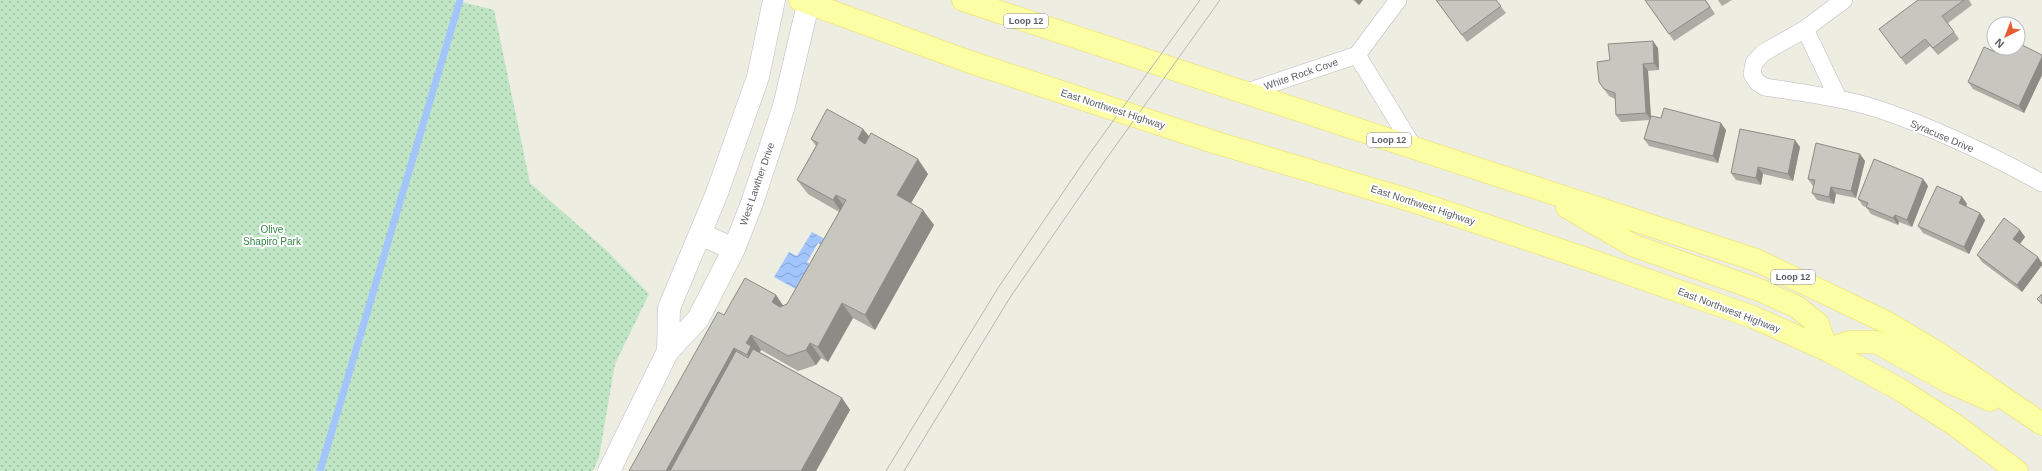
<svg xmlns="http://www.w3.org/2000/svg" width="2042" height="471" font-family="Arial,sans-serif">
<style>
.park{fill:url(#park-dots)}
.water{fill:url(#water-waves)}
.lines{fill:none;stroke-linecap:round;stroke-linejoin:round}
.stream{stroke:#a2c5fe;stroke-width:7}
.street-casing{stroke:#babbc1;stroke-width:18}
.secondary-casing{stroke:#bbbcc3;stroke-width:23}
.primary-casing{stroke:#efdf59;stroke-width:23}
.street{stroke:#fff;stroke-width:17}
.secondary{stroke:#fff;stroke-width:22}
.primary{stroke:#fcfea6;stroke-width:22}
.tram{stroke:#b5b6b6;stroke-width:1}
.wall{fill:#acaba4}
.shaded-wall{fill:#8c8b86}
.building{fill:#c8c7bf;stroke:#8c8b86}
.labels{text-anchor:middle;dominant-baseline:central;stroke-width:4;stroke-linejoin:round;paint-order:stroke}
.shield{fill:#fff;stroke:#8c8e92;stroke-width:1}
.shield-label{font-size:9px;font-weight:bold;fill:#5a5d63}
.street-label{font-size:10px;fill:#5a5d63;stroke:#fff}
.park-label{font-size:10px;fill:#368648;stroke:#fff}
</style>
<defs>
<pattern id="park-dots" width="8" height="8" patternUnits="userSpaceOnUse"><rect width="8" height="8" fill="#bfe5c5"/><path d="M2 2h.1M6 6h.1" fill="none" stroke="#9ebda4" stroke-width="1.8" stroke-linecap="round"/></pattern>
<pattern id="water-waves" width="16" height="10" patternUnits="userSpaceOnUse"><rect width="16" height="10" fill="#a2c5fe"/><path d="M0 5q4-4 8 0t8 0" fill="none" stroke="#87a3d1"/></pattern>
</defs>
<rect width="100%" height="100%" fill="#edede2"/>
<!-- park -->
<path class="park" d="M0,0H454L494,10L530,183L605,249L649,294L615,364L599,457L593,471H0Z"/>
<!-- water -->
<path class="water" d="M812,232L825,239L822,245L818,243L807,262L815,267L801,292L774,277L789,252L797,256Z"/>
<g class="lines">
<!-- stream -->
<path class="stream" d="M320,471L460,0"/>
<defs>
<path id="street" d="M1844,0L1805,29L1763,53L1754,63L1752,74L1757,82L1765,87C1804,93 1844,98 1881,110C1937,129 1991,155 2042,183
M1805,29L1838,98
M1357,55L1414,148
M1244,93L1357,55L1398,0"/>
<path id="secondary" d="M700,234L734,249
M668,351L669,308L717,193L758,77L774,0
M609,471L668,351L698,319L734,249L752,203L784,106L809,0"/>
<path id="primary" d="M800,0L970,62L1217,143L1419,203L1584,258L1753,317L1827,350L1899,389L1955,425L2017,471
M963,0L1756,260L1886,322L1938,353L2042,424
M1567,207L1632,245L1762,291L1797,307L1818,324L1827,350
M1827,350L1849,342H1876L1949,382L1990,400"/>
</defs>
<!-- street casing -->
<use href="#street" class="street-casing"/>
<!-- secondary casing -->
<use href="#secondary" class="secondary-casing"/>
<!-- primary casing -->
<use href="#primary" class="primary-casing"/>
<!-- street -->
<use href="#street" class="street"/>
<!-- secondary -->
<use href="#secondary" class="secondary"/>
<!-- primary -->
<use href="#primary" class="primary"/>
<!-- tram -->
<path class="tram" d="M886,471L998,288L1085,160L1200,0
M904,471L1011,296L1099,169L1220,0"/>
</g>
<!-- wall -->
<path class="wall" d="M1353,0H1363L1359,5Z
M1436,0H1496L1506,13L1467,42Z
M1645,0H1706L1715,14L1674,41Z
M1718,0H1732L1722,6Z
M1918,0H1969L1972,5L1948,23L1959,39L1938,55L1930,46L1906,65L1879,29Z
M1658,48L1659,70L1648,71L1651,116L1661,118L1726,130L1718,163L1649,146L1644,139L1649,120L1621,122L1616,115L1615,99L1609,96L1599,82L1610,60Z
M2042,55V75L2024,113L1973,89L1968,82Z
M863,129L869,136L928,174L911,203L934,225L875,330L853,318L828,362L821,358L816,365L798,371L761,350L760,352L842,398L850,410L816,471H629L724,315L776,295L783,306L787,304L839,212L808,194L797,180L816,146L811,139Z
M1800,147L1793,181L1763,174L1761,185L1736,180L1731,173Z
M1860,154L1865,161L1856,198L1836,194L1834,204L1817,200L1812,193L1814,186H1813L1808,179Z
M1923,179L1928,186L1912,227L1899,222L1898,225L1871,214L1866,207L1863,206L1858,199Z
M1962,197L1967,204L1966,206L1985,220L1969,254L1923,233L1918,226Z
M2020,230L2025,237L2020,244L2042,263V265L2022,292L1982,262L1977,255Z"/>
<!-- shaded-wall -->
<path class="shaded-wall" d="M1355,0H1363L1359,5Z
M1653,41L1658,48L1659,70L1654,63Z
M2042,57V75L2024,113L2019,106Z
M1643,64L1648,71L1651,120L1646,113Z
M1721,123L1726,130L1718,163L1713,156Z
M863,129L874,143L868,154L858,139Z
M1795,140L1800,147L1793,181L1788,174Z
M1860,154L1865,161L1856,198L1851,191Z
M918,159L928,174L907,210L897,195Z
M1758,167L1763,174L1761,185L1756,178Z
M1923,179L1928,186L1912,227L1907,220Z
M1831,187L1836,194L1834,204L1829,197Z
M836,195L846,209L843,214L833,200Z
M1962,197L1967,204L1964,210L1959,203Z
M923,210L934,225L875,330L865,315Z
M1980,213L1985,220L1969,254L1964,247Z
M1895,215L1899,222L1898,225L1893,218Z
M2020,230L2025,237L2018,246L2013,239Z
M2038,257L2042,263V265L2022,292L2017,285Z
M776,295L786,310L782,317L772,302Z
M842,303L853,318L828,362L818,347Z
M751,335L761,350L758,355L757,370L747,355L746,343Z
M810,343L821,358L816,365L806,350Z
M734,348L745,363L685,471H666Z
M842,398L850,410L816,471H801Z"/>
<!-- building -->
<path class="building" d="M1436,0H1496L1501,6L1462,35Z
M1645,0H1705L1710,7L1669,34Z
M1918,0H1964L1942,16L1954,32L1933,48L1925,39L1901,58L1879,29Z
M1653,41L1654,63L1643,64L1646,113L1616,115L1615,93L1604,89L1599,82L1597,62L1610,60L1608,44Z
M2018,43L2042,55V57L2019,106L1968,82L1984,47L2000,54L2003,48H2018Z
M1664,108L1721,123L1713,156L1644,139L1651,116L1661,118Z
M827,109L863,129L858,139L865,144L871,133L918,159L897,195L923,210L865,315L842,303L818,347L810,343L806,350L788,356L751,335L746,343L751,346L747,355L734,348L666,471H629L718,312L724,315L745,278L776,295L772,302L780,307L787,304L846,200L836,195L833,200L797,180L818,143L811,139Z
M1740,129L1795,140L1788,174L1758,167L1756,178L1731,173Z
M1816,143L1860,154L1851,191L1831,187L1829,197L1812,193L1815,180L1808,179Z
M1874,159L1923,179L1907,220L1895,215L1893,218L1866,207L1868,203L1858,199Z
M1937,186L1962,197L1959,203L1980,213L1964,247L1918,226Z
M2004,218L2020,230L2013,239L2038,257L2017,285L1977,255Z
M2042,294V304L2037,299Z
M753,349L842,398L801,471H670L736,351L748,358Z"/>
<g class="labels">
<!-- shield labels -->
<g class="shield">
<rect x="1004" y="14" width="44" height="14" rx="3"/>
<rect x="1367" y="133" width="44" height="14" rx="3"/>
<rect x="1771" y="270" width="44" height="14" rx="3"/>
</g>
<g class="shield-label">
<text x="1026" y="21">Loop 12</text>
<text x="1389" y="140">Loop 12</text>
<text x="1793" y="277">Loop 12</text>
</g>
<!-- street labels -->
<g class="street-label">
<text transform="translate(1301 74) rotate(-19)">White Rock Cove</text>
<text transform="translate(1113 109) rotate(18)">East Northwest Highway</text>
<text transform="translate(1942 136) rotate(23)">Syracuse Drive</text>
<text transform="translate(757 184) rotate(-71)">West Lawther Drive</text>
<text transform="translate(1423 205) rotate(18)">East Northwest Highway</text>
<text transform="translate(1729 310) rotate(21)">East Northwest Highway</text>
</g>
<!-- park labels -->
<g class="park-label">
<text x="272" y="229">Olive<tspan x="272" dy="12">Shapiro Park</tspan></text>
</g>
</g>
<!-- north arrow -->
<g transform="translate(2006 36) rotate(222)"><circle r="19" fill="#ffffff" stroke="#bdbec1"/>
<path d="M0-3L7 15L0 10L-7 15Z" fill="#e65e2f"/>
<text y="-6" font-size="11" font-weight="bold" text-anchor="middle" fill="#5a5d63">N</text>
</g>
</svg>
